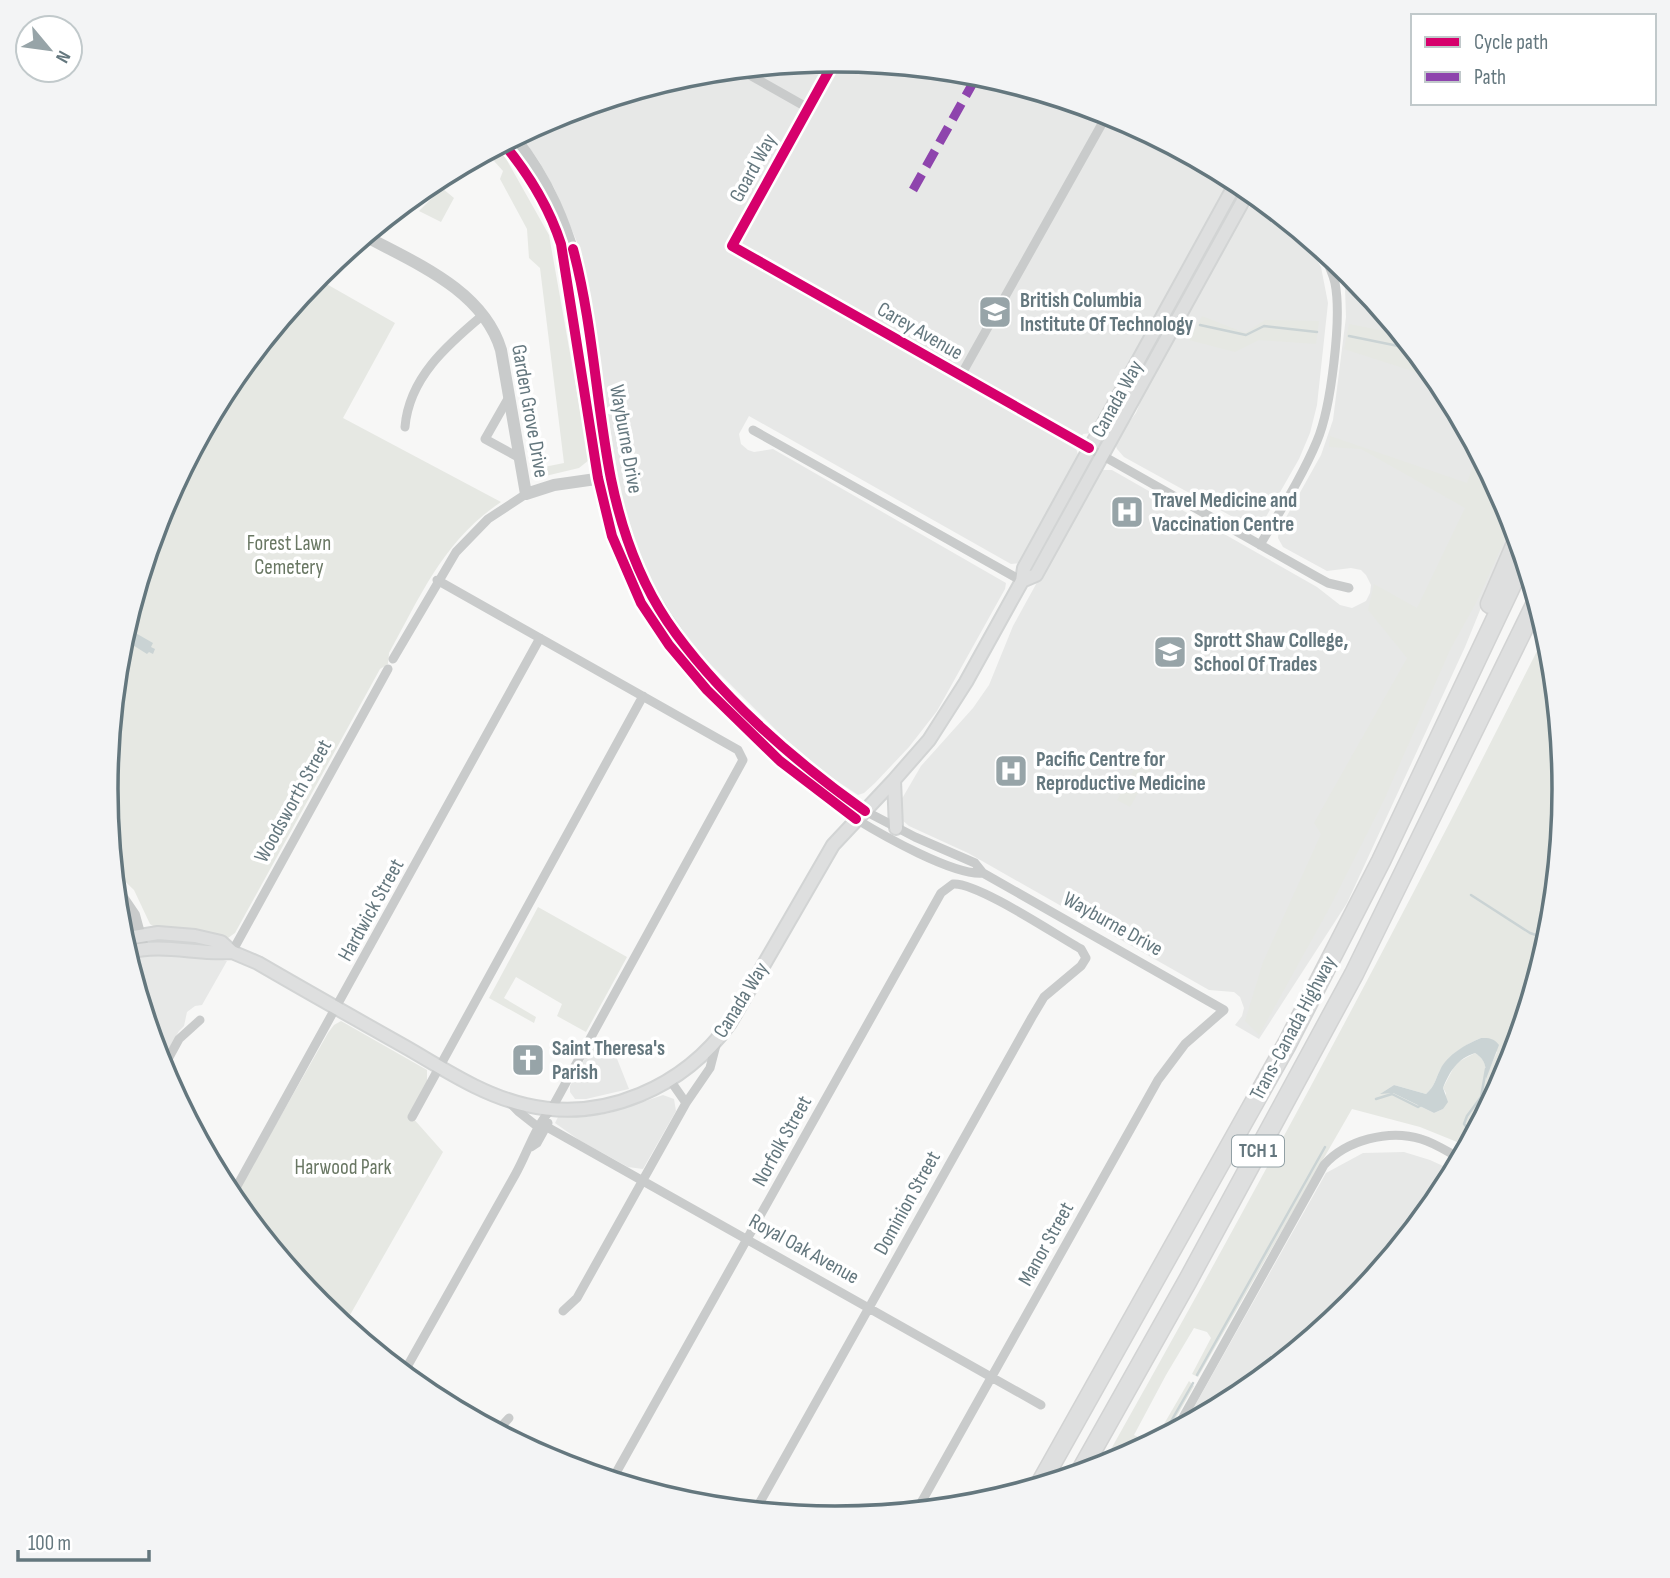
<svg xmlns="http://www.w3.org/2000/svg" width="1670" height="1578" font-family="'Sofia Sans Condensed',sans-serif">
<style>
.built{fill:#e7e8e7}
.green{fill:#e6e8e3;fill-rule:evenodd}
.water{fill:#cad3d4}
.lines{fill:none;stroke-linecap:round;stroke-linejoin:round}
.stream{stroke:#cad3d4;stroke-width:2.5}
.secondary-casing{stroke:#d2d4d4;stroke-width:16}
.motorway-casing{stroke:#d2d3d3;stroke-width:21}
.minor{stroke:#c9cbcb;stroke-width:9}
.tertiary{stroke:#c9cbcb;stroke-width:12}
.secondary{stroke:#dedfdf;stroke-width:12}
.motorway{stroke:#dedfdf;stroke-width:18}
.quiet{stroke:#8e44ad;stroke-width:9;stroke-dasharray:18 9;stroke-linecap:butt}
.cycleway-casing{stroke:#fff;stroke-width:15}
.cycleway{stroke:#d6006c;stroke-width:10}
.labels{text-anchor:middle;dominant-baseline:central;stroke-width:7;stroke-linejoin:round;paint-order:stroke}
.shield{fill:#fff;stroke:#92a0a5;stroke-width:2}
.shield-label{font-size:19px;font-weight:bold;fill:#64777e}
.street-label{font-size:21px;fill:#64777e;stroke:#fff}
.poi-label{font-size:21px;font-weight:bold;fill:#64777e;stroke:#fff;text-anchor:start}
.park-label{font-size:21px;fill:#697763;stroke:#fff}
.rim{fill:none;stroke:#64777e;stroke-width:3.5}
</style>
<rect width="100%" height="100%" fill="#f7f7f6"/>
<!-- built -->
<path class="built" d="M835,60L978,74L1115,115L1233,179L1092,433L1083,434L1076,448L1079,458L1019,563L1011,564L749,416L739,434L741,444L748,450L754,452L773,449L1006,583L1005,589L937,711L909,747L875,783L864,793L858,795L828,775L782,736L706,660L673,618L648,575L629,527L622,501L586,280L577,242L554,188L540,163L520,134L556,115L693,73Z
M1256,206L1288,225L1307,244L1321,267L1328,303L1317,405L1310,433L1299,459L1263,522L1251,527L1124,457L1117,449L1115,444L1117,438L1136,413L1148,383L1243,212L1249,207Z
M1338,263L1351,273L1442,384L1509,510L1514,527L1465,647L1347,903L1259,1039L1235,1025L1242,1016L1244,1008L1240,997L1234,992L1209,990L968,853L909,826L902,820L900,802L921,766L973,708L989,685L1013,626L1095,477L1101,470H1112L1317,587L1340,605L1352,608L1366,601L1370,593L1371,585L1366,575L1361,570L1351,568L1327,571L1283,547L1278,538L1279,530L1321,455L1333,420L1346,317L1345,288Z
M145,953L204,955L227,961L202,1005L195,1006L187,1012L184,1026L179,1031L160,1064L127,957Z
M594,1041H610L629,1089L586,1099H575L570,1092V1086Z
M663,1095L674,1099L676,1111L643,1169L628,1167L579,1140L555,1123L558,1117H584L610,1113Z
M1404,1152L1430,1160L1454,1171L1441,1195L1351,1305L1240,1396L1184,1425L1326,1173L1363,1153Z"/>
<!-- green -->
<path class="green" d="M495,147L505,157L549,235L589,460L579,468L537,478L534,469L564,463L540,268L529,258L527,229L500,179L503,171L486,152Z
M442,188L454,198L441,222L419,211Z
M316,278L395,323L343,418L501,502C444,540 421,595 389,653L388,664L380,669L235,933L228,938L158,929L150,924L134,890L114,871L106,789L120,646L161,509L229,383Z
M1202,316L1245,333L1265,320L1319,321L1316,344L1259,340L1235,352L1189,340Z
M1349,324L1401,334L1437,379L1344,349Z
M1330,436L1467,483L1478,452L1509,510L1513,522L1477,601L1450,650L1384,800L1330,907L1259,1035L1245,1021L1263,962L1321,834L1314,823L1407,658L1368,610L1374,584L1417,608L1465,508L1361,449L1329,447Z
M1546,633L1551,647L1564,789L1550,932L1509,1069L1467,1146L1420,1127L1352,1109L1198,1377L1192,1374L1211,1338L1207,1332L1194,1328L1166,1375L1134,1435L1149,1443L1164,1424L1189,1381L1194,1386L1166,1435L1114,1463L1101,1467C1256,1192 1405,915 1546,633ZM1481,1038L1497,1052L1486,1076C1486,1065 1485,1059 1475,1053L1456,1063L1443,1088L1446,1093L1443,1109L1434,1113L1393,1093H1382L1394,1085L1426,1094C1435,1086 1435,1080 1440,1070C1448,1056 1466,1044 1481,1038Z
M1140,759L1153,767L1130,807L1117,800Z
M538,907L627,957L586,1032L557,1016L562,1004L516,977L504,998L536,1017L534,1023L489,998Z
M341,1021L427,1070V1082L412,1117L443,1152L346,1322L319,1305L233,1200L328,1033L334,1025Z"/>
<!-- water -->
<path class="water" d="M125,627L153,643L151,647L155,649L153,654L149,652L147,654L128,642L123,644Z
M1481,1038C1489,1038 1494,1038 1499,1045L1486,1079C1486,1067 1486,1060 1475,1053C1457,1059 1450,1071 1443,1088L1448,1102L1443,1109L1434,1113L1393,1093L1380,1094L1394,1085L1426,1094C1435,1086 1435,1080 1440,1070C1447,1055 1466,1044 1481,1038Z"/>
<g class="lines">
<!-- stream -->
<path class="stream" d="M1200,325L1246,335L1264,326L1317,332
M1349,336L1413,349
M1471,895L1530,933L1548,939
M1376,1099L1392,1094L1418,1107L1421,1105
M1473,1135L1464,1124L1467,1116L1481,1097L1486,1069
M1197,1375L1325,1147
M1162,1437L1193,1383"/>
<defs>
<path id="secondary" d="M1022,581L1036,575L1249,190
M894,780L896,828
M122,939L158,933L195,936L221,942L232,952L258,963C306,991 354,1018 402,1045C441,1067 481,1095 526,1105C604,1123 684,1087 730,1023L833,845L894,780L929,740L966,682L1022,581L1024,568L1237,181
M126,953C162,942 196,955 232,952"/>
<path id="motorway" d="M1490,604L1518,539
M1079,1474L1187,1282L1354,974L1537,601
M1039,1486L1287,1044L1381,861L1524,559"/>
</defs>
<!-- secondary casing -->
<use href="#secondary" class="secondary-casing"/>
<!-- motorway casing -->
<use href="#motorway" class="motorway-casing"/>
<!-- minor -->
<path class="minor" d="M739,69L808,108L732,246L1317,577L1328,583L1349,588
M1248,192L1260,199
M960,377L1108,113
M509,397L485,439L518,457
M405,427C409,378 447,345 483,315
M753,430L1022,581
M1260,545C1280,511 1302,477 1317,441C1331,408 1342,318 1335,283C1332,270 1326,259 1320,248
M393,659L456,552L488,519L526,494
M865,811L915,837L975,863L983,873L1224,1010L1185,1044L1158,1080L917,1510
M856,819C882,835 954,876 983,873
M232,952L388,669
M162,1070L179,1039L200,1020
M670,1080L686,1103
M508,1101L519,1112L538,1127
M412,1117L643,696
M547,1127L1041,1405
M531,1147L537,1143L548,1123
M231,1197L540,638
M563,1311L577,1298L686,1103L710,1068L717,1041
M403,1374L515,1175C528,1152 534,1128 552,1108L743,760L738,750L437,580
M1176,1430L1324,1165C1346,1140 1389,1129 1421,1139C1435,1143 1448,1152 1461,1159
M497,1431L509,1418
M612,1480L941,893L953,884C977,882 1056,935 1081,949L1086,958L1081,966L1044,997L1032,1017L755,1511"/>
<!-- tertiary -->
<path class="tertiary" d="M514,137C548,179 567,226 580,277C587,322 594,368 601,413C608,457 614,501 629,543C667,650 774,747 865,811
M503,143C528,173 549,207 561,244L598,478L612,536L641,603L669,645L707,690L780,761L856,819
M365,236C415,263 483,290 501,350L526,494L554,485L603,478
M115,887L134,915L143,948"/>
<!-- secondary -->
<use href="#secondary" class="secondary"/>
<!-- motorway -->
<use href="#motorway" class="motorway"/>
<!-- quiet -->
<path class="quiet" d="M913,190L978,74"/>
<defs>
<path id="cycleway" d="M835,60L732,246L1089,448
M503,143C528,173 549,207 561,244L598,478L612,536L641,603L669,645L707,690L780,761L856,819
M573,249C593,324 596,403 611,479C621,528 639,579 667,621C716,693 794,761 865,811"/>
</defs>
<!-- cycleway casing -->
<use href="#cycleway" class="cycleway-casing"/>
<!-- cycleway -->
<use href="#cycleway" class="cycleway"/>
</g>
<!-- icons -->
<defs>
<symbol id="university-square" viewBox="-11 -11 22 22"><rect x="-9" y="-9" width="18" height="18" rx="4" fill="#97a4a8" stroke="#fff"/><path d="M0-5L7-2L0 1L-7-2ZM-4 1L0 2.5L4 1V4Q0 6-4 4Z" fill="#fff"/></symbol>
<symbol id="hospital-square" viewBox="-11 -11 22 22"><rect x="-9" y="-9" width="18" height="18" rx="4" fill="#97a4a8" stroke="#fff"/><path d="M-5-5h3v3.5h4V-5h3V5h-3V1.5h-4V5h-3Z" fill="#fff"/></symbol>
<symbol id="church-square" viewBox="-11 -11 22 22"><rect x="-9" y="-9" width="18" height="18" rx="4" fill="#97a4a8" stroke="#fff"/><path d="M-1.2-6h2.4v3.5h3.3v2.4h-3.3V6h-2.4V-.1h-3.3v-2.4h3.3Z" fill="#fff"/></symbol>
</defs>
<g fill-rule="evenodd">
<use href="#university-square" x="976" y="293" width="38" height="38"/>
<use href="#hospital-square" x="1108" y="493" width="38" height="38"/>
<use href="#university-square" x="1151" y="633" width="38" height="38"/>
<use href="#hospital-square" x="992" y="752" width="38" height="38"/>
<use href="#church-square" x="509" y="1041" width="38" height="38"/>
</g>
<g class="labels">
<!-- shield labels -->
<rect class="shield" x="1232" y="1135.5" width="52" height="31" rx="5"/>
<g class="shield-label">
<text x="1258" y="1151">TCH 1</text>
</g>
<!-- street labels -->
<g class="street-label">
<text transform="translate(753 168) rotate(-61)">Goard Way</text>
<text transform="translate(920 331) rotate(30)">Carey Avenue</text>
<text transform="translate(1117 399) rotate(-61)">Canada Way</text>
<text transform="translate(530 411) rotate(80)">Garden Grove Drive</text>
<text transform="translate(626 439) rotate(80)">Wayburne Drive</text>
<text transform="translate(293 801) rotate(-61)">Woodsworth Street</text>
<text transform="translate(371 910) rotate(-61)">Hardwick Street</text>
<text transform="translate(1113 924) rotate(29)">Wayburne Drive</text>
<text transform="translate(741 1000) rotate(-58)">Canada Way</text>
<text transform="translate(1293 1028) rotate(-62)">Trans-Canada Highway</text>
<text transform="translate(782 1141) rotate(-61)">Norfolk Street</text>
<text transform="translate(907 1203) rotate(-61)">Dominion Street</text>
<text transform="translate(1046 1244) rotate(-61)">Manor Street</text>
<text transform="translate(804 1249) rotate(29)">Royal Oak Avenue</text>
</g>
<!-- poi labels -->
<g class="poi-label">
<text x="1020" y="300">British Columbia<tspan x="1020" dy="24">Institute Of Technology</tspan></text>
<text x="1152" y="500">Travel Medicine and<tspan x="1152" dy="24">Vaccination Centre</tspan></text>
<text x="1194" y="640">Sprott Shaw College,<tspan x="1194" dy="24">School Of Trades</tspan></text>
<text x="1036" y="759">Pacific Centre for<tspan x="1036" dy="24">Reproductive Medicine</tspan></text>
<text x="552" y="1048">Saint Theresa's<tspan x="552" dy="24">Parish</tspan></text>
</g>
<!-- park labels -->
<g class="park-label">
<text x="289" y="543">Forest Lawn<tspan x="289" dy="24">Cemetery</tspan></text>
<text x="343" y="1167">Harwood Park</text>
</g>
</g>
<!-- crop -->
<path d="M0 0H1670V1578H0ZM118 789a717 717 0 1 1 1434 0a717 717 0 1 1-1434 0Z" fill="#f3f4f5" fill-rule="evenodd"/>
<path class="rim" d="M118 789a717 717 0 1 1 1434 0a717 717 0 1 1-1434 0Z"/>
<!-- legend -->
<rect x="1411" y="14" width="245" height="91" fill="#ffffff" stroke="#c1c9cb" stroke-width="2"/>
<rect x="1425" y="37" width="35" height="10" fill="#d6006c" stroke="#c1c9cb" stroke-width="2"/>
<text x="1474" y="49" font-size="21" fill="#64777e">Cycle path</text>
<rect x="1425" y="72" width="35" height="10" fill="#8e44ad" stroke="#c1c9cb" stroke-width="2"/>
<text x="1474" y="84" font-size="21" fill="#64777e">Path</text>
<!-- north arrow -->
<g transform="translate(49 49) rotate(119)"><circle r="33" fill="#ffffff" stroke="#c1c9cb" stroke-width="2"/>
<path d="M0-5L12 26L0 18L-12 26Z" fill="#97a4a8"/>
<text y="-10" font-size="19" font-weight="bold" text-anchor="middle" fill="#64777e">N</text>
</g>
<!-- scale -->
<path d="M18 1550v10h131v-10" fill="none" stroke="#64777e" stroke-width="3.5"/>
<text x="28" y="1550" font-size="21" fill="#64777e" stroke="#ffffff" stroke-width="5" paint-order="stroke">100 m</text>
</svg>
